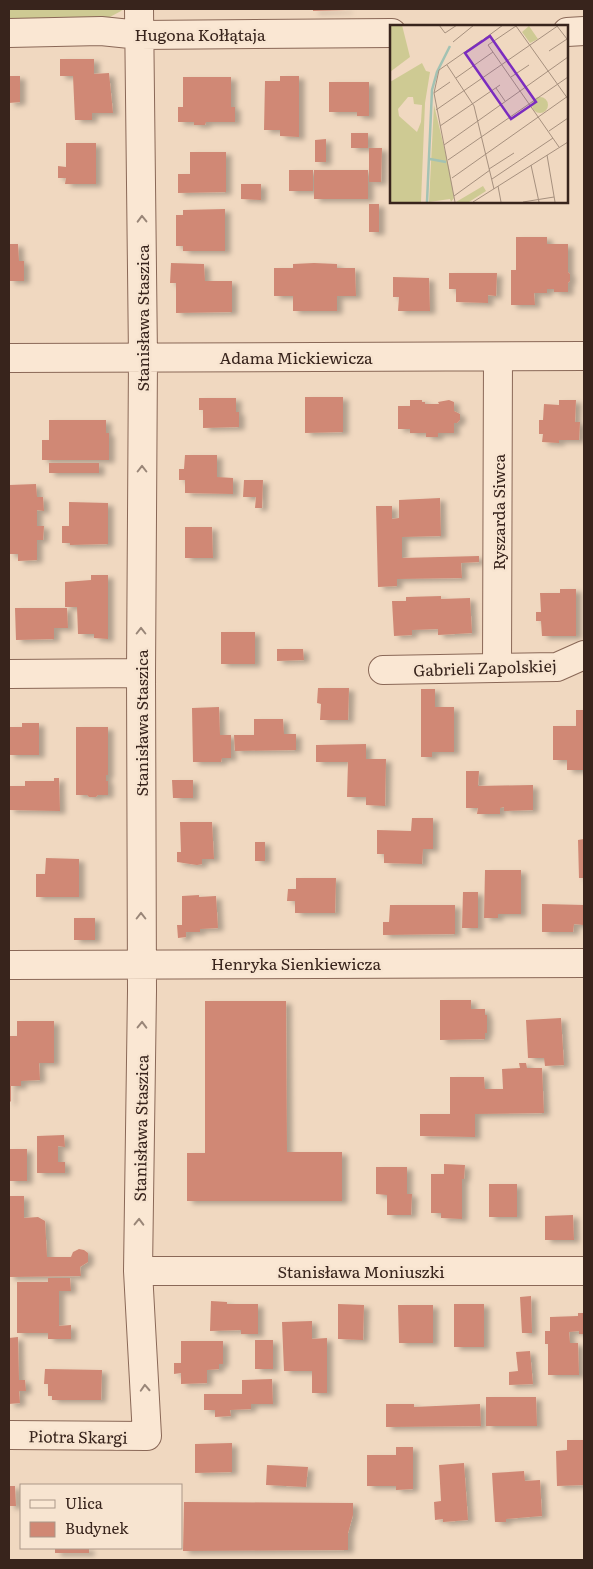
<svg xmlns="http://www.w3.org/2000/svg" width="593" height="1569" font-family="Literata,serif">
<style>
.green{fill:#ceca93}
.building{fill:#d08874;filter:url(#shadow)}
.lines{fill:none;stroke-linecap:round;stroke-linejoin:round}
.minor-casing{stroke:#8a6857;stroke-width:30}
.minor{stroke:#fae7d3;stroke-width:28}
.oneway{stroke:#998678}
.labels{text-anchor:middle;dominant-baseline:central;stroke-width:5;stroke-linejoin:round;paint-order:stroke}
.street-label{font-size:16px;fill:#38241c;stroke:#f7e4d0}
.inset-river{fill:none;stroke:#a3c2b3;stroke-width:2.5}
.inset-road{fill:none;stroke:#a6907e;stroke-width:1}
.view{fill:#7b2cbf;fill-opacity:0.15;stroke:#7b2cbf;stroke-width:2.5}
.inset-edge{fill:none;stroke:#38241c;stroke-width:2.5}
</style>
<defs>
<filter id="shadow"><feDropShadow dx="5.5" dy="3" stdDeviation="2.5" flood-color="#0004"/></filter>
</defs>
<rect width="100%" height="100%" fill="#f0d8c0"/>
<!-- green -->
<path class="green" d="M9,9H123L121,11L108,18L9,20Z"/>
<!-- building -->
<path class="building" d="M313,9H347V10L313,11Z
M60,59H94V74L109,73L113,113H92V120H75L73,76H60Z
M9,76H20V102L9,103Z
M280,76H299V137L280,136V130H264L265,81H280Z
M183,77H231V107H235V122H206L205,125H194V122H178V107H183Z
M329,82H369V116H357V112H329Z
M390,83H392V117H389Z
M351,133H368V148H351Z
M326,139V162H315V140Z
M66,143H96V184H65L66,178H58V166L66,167Z
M369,148H382L381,182H369Z
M190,152H226V192L178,193V174H190Z
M289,170H313V191H289Z
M314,170H368V199H314Z
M241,184H261V200L241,199Z
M369,204H379V232H369Z
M225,209V251H183V246H176V215H183V210Z
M516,237H547V244H568V272L570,274V281L568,283V292H554V289H547V293H534L535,305H511V270H516Z
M9,244H18L19,261H24V281H9Z
M171,263L204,264L205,281H232V312L176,313V283H170Z
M314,263L337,264V268H355L356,296H337V311H293V296H274V268H293V264Z
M449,273H497L496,296L488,295V303L456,302V289H449Z
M393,277L429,278L430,311H398L399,297H393Z
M305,397H343V432L305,433Z
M199,398H236V412H239V427L203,428V410H199Z
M410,400H422V402H425V404H439L438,402L449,400L454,402V411L460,414V420L457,423H454V433H438V437H426V433H410V429H398V406H410Z
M559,400H576L575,422H580L579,440H559V443L542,442L543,434H539V420H543L544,404L559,405Z
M49,420H106V433H109V460H42V440H49Z
M185,455H217V477L233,478V494L185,493V480H179V469H184Z
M49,463H99V473H49Z
M244,480H263L262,508H255L256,497H243Z
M36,484L37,497H43L44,511L37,510V526H44L43,540H37V560L18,561V554H9V485Z
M440,498L441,536L402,537V558L479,556V562L461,563L462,578L397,579V586L378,587L376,506H392V519L399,518V500Z
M69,502L108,503V544L70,545V543H62V526H69Z
M185,527H212L213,558H185Z
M91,575H108V639L94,638V634H78L77,607H65V582L91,580Z
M560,589H576V636H542L541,621H536V612H541L540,593H560Z
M441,596V599L470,598L472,633L438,635V629L412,630V635L394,636L392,601H406V597Z
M15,608H67L68,628H54V639L16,640Z
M221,632H255V664H221Z
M277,649H303L304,660L277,661Z
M318,688H349L348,720H320L321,704L317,703Z
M421,689H435V707H454V752H432V757H421Z
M219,707L220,735H231V758H222L221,762H193L192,708Z
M576,710H584V770H567V760H553V726H576Z
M254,719H283L284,734H296V750L235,751L234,735H254Z
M22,723H39V755H9V727H22Z
M76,727H108V775H106V781H108V795H98L96,797H89L87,795H76Z
M366,744V759H386L385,806L366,805V797H347L348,762H316V745Z
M466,771H479L478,786L533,785V810L504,811V807L500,808V814H477L478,808H466Z
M54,778H59L60,811L9,810V786H25V781H54Z
M172,780H193V798H173Z
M412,818H433V849H423L422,864L384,863V854H377V830L411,831Z
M180,822H212L214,859H202V864L197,865L177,862V852H181Z
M584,839V878H579L578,840Z
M255,842H265V861H255Z
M46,858L79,859V897H36V874H45Z
M485,870H521V914H498V918H484Z
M296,878H336L335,913H295V901H287L288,889H296Z
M463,892H478V928H462Z
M199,895V897L216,896L218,928L200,929V932H186V937L178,938L177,925H182V896Z
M542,904L584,905V925L574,924L573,932H542Z
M390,905H455V934L383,935V922H389Z
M74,918H95V940H74Z
M440,1000H471V1009H485V1015H487V1033H485V1039L440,1040Z
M205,1001H286L287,1152H342V1201H187V1153H205Z
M561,1018L564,1065L545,1066L544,1058H528L526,1020Z
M17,1021H54V1063H39L40,1080L21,1081V1086H11V1101L9,1103V1036H17Z
M519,1063H526L527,1068H542L544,1113L475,1114V1137L420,1136V1114H450V1077H484L485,1089H503L502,1069L520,1068Z
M64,1135L65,1147L58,1146V1162H65V1173H37V1136Z
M9,1149H27V1181H9Z
M444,1164L465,1165L464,1179H462V1219L441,1218V1213H431V1174H444Z
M376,1167H407V1194H412L411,1215H387V1195L376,1194Z
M489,1184H517V1217H489Z
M9,1196H24V1218L38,1217L45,1221L47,1257H71L73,1252L79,1249L84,1250L88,1253V1262L80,1267L81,1276L9,1277Z
M573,1215L574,1240H545V1216Z
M48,1278H70L71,1291H59V1326L71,1325V1339H48V1333H17V1282H48Z
M531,1296L532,1333H522L520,1297Z
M211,1301L227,1302V1304H258V1334H241V1330L210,1331Z
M338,1304L364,1305L363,1340L338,1339Z
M454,1304H484V1347H454Z
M398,1305H433V1343H399Z
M578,1313H584V1334H579V1331L569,1332L570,1343H578L579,1375H548V1344H545V1331H550V1317L578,1316Z
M312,1321V1339L327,1338V1393H312V1371H284L282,1322Z
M18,1337L19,1380H25L26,1391H19L20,1403L9,1404V1338Z
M255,1340H273V1369H255Z
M181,1341H223V1364H219V1369L207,1370V1383L181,1384V1373L174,1374V1363H181Z
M530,1351L533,1384L509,1385V1372L518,1371L516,1352Z
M45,1369L102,1370L101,1400H52V1396H48V1384H44Z
M272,1379L273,1404H251V1409L230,1410L231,1416L215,1417V1410H204V1394H242V1380Z
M486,1397H536L537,1426H486Z
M386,1404H414V1407L480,1404L481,1426L386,1427Z
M567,1440H584V1485L557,1486L556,1451L567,1450Z
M232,1443V1472L195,1473V1444Z
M396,1447H413V1489L396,1490V1486H367V1455H396Z
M464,1463L468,1520L443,1522V1519L435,1520L434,1502L441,1501L439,1465Z
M267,1465L308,1467L306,1487L266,1485Z
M524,1471L525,1481L540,1480L542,1516L506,1519V1522H495L492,1473Z
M9,1486H15L16,1506H9Z
M184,1502L353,1503V1515L348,1533V1550L183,1551Z
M55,1548H89V1553H55Z"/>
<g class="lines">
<defs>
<path id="minor" d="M567,32L584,31
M9,33L101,31L140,35L392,33
M9,358L584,356
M497,668L498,357
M383,670L557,667L584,655
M9,674L141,673
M9,965L584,963
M138,1271H584
M9,1435L147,1436L138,1271L142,991L141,673L143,357L139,9"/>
</defs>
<!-- minor casing -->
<use href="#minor" class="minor-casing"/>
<!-- minor -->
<use href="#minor" class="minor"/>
</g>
<!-- one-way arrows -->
<defs><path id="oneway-chevron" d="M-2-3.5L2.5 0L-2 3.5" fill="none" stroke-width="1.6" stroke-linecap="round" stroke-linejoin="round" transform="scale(1.25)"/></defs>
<g class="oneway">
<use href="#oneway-chevron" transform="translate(142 219) rotate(-91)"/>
<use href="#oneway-chevron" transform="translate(142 469) rotate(-90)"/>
<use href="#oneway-chevron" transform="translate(141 631) rotate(-90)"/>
<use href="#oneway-chevron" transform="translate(141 916) rotate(-90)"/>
<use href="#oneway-chevron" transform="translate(142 1025) rotate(-89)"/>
<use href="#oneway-chevron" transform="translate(139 1222) rotate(-89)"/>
<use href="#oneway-chevron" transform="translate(145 1388) rotate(-93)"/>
</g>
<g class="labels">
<!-- street labels -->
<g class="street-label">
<text x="200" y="34">Hugona Kołłątaja</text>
<text transform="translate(142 318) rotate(-90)">Stanisława Staszica</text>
<text x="296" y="357">Adama Mickiewicza</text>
<text transform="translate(498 512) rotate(-90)">Ryszarda Siwca</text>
<text transform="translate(485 667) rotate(-2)">Gabrieli Zapolskiej</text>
<text transform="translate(141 723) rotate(-90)">Stanisława Staszica</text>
<text x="296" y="963">Henryka Sienkiewicza</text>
<text transform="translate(140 1128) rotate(-89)">Stanisława Staszica</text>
<text x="361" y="1271">Stanisława Moniuszki</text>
<text transform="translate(78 1436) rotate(1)">Piotra Skargi</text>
</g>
</g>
<!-- overview -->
<g transform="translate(390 25)">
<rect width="178" height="178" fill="#f0d8c0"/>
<path d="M0,0H12L20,32L0,47ZM139,1L148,14L140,18L132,7ZM32,38L36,46L40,47L35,78L31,177H0V57ZM18,72H23L24,79L32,80L31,97L27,107L9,91L8,84ZM142 80a8 8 0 1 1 16 0a8 8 0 1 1-16 0ZM44,80L59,143L64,173L61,177L60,174L39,177ZM93,161L96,166L79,177H66Z" fill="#ceca93" fill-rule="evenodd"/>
<path class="inset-river" d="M40,134L56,137M37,177L42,65L47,47L60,21"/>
<path class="inset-road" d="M49,0L55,8L67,0M126,1L98,20L169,122M126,1L178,74M167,1L177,14M94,14L113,0M63,17L84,0M159,26L177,14M57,40L84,81L104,164M121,52L139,40M66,53L103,27M106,63L115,76M44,68L60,57M46,85L169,0M50,101L110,60M159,106L178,93M54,120L178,32M157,130L165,177M58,135L178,52M141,140L149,177M99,144L124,128M62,153L178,71M102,154L163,113M108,161L111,177M64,171L100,145M65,177L44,68L49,45L92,15M83,177L178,117M133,177L164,172"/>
<path class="view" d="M100,11L146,77L121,94L75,28Z"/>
<rect width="178" height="178" class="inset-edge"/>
</g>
<!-- border -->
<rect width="593" height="1569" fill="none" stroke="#38241c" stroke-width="20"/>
<!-- legend -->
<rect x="20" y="1484" width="162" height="65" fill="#f7e4d0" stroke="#ab9788"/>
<rect x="30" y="1500" width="25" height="8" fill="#fae7d3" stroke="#ab9788"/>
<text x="65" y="1509" font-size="15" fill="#38241c">Ulica</text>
<rect x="30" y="1522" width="25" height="15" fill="#d08874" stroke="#ab9788"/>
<text x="65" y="1534" font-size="15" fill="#38241c">Budynek</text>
</svg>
